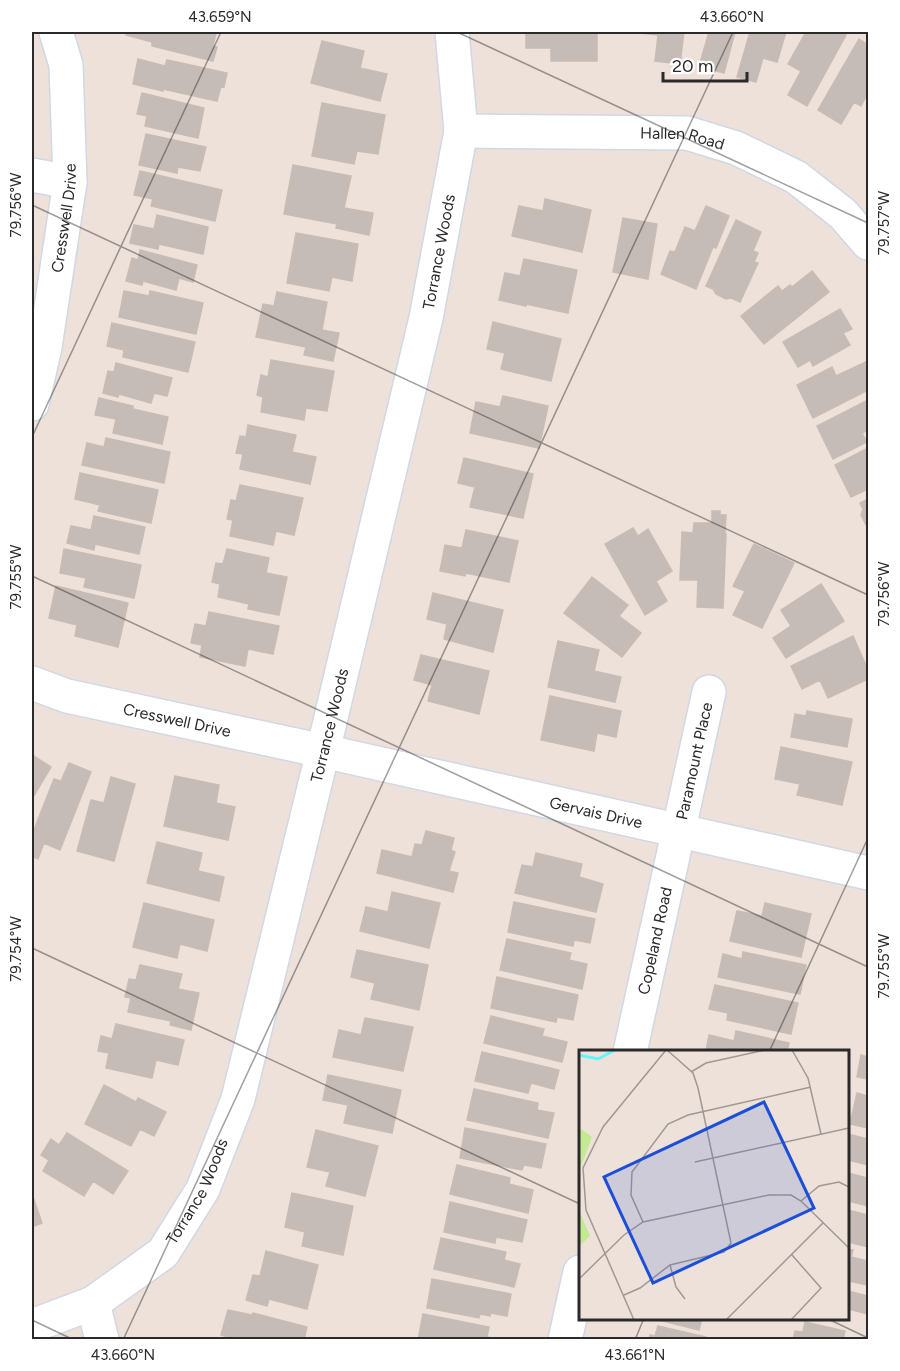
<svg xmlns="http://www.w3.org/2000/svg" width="900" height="1371" font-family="Figtree,sans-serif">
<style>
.building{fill:#c5bbb7;stroke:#c9bcb3;stroke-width:1.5}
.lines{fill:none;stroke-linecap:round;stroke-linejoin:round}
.minor-casing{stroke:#cfd8e4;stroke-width:36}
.minor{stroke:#fff;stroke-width:33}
.ticks{fill:none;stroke:#2a2a2a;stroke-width:1.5;stroke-opacity:0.45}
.labels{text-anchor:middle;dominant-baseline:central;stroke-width:4.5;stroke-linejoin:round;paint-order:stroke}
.street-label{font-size:16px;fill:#2a2a2a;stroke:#fff}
.inset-river{fill:none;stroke:#61f6fc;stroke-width:3}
.inset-road{fill:none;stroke:#a09894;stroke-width:1.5}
.view{fill:#1d4ed8;fill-opacity:0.15;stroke:#1d4ed8;stroke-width:3}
.inset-edge{fill:none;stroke:#2a2a2a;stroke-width:3}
.neatline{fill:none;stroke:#2a2a2a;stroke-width:2}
.ticks-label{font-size:15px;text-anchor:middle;fill:#2a2a2a}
</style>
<rect width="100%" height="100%" fill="#eee1da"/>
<!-- building -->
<path class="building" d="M127,32H211L216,33L213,46L217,47L213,61L152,46V42L126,35Z
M526,32H597V61H551V48H526Z
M640,32H684L680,64L655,61L658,35L640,33Z
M709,32H735L724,73L699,66Z
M750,32H786L777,62L763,58L756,82L737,77Z
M806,32H840L846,35L807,106L788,95L801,71L788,64Z
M859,39L868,45V93L861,106L854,102L841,124L818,110Z
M322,41L364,51L360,68L387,74L380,101L311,83Z
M138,59L165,66L167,60L227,73L224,87L221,86L217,101L163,89V91L133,84Z
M142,93L204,108L198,138L145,126L147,116L137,114Z
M322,103L385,115L378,154L357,151L354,164L312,156Z
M146,134L206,147L200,171L178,167L177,173L139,165Z
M293,165L351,176L344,208L373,213L369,235L336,228L337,224L284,214Z
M140,171L222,190L215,221L151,206L153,199L134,195Z
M545,199L591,210L582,252L512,236L519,206L543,211Z
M706,206L729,216L716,248L713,247L696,289L661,274L670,251L675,252L685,227L695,231Z
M157,215L208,227L203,254L159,244L158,249L130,243L134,225L154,229Z
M623,218L657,224L648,279L613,272Z
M736,220L761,232L753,251L758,253L754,262L758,263L740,302L731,298L726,299L716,294L713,289L706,286Z
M296,233L358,244L352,281L332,277L329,291L287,283Z
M140,250L197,265L193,282L179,278L176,290L143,281L142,285L126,281L132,258L138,260Z
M524,259L577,270L568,313L526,304V306L499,300L505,273L520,276Z
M812,271L829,292L764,344L741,316L778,286L782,291L790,285L792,287Z
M124,291L149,296L150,291L203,303L196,334L119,317Z
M277,292L327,302L322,330L339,333L333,361L304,355L306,347L256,337L263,304L274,306Z
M840,309L852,329L843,333L850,345L813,366L810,360L798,367L783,342Z
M493,322L561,339L551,381L501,369L505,353L487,349Z
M112,323L195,342L188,372L123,357L124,350L107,346Z
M271,360L334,371L327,411L306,408L304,420L261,412L263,397L257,395L261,375L268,377Z
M868,361V390L813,418L797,385L832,367L836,376Z
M116,363L172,378L167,396L154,393L151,403L119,394L118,397L103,393L108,371L114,372Z
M503,396L548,406L539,448L470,433L476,402L500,407Z
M99,398L133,406V409L168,417L162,444L113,433L116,419L95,415Z
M868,400V430L862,433L867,442L833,459L817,426Z
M248,425L296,435L292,452L316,457L310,484L240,469L243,454L236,453L240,436L246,437Z
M106,438L170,452L164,483L82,465L87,443L104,447Z
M868,448V489L851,497L835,465Z
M464,458L533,474L523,518L470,507L475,487L458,483Z
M80,473L158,490L151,523L98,511L100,505L75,499Z
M240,485L303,498L294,535L276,531L273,545L230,536L233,520L227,519L231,500L236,501Z
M868,499V526L866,525L861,515L863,509L860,503Z
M712,511H720V515H726L725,534H726L723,608L697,607L698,580H680L682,532L693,533L694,523H712Z
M94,516L145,527L139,554L95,544L94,550L67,543L71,526L91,530Z
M633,528L638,536L648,529L672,571L656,581L667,601L645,615L605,544Z
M466,530L518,541L509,582L466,573L465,576L440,571L445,545L462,548Z
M754,544L794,563L762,628L733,615L745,591L733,586Z
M64,549L141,565L134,598L84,587L86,578L60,573Z
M227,549L269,558L266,573L287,577L279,615L248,609L249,604L218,597L220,584L212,582L216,563L223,564Z
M592,577L628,605L619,616L641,633L622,657L564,613Z
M821,584L844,621L786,658L773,638L791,626L781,610Z
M56,586L128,603L118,647L75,636L77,625L49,618Z
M433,593L503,610L493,652L444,639L447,624L427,619Z
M209,612L279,626L273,654L248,649L245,666L200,657L202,645L191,643L195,624L206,626Z
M853,636L868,670V679L828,698L820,680L802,689L791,666Z
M558,641L599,650L594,671L621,677L615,702L548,687Z
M421,655L489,671L479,714L428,701L432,685L414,680Z
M550,696L621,711L616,737L597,733L594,751L541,740Z
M807,711L852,719L847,747L791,737L795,714L806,716Z
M781,747L852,762L842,805L797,795L800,784L775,779Z
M32,755L51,767L32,799Z
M69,763L91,772L60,850L44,843L38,859L32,856V835L54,779L61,781Z
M175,776L219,785L216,803L235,807L228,840L164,826Z
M111,777L135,784L114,861L77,851L91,800L104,803Z
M426,831L454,838L451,850L455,852L449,871L458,873L453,892L377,873L382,850L412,857L415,844L422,845Z
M157,842L202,853L198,871L224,877L219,901L147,883Z
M536,853L582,864L579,877L603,884L596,912L515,893L522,865L533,867Z
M392,892L440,903L429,948L360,931L366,907L388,912Z
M514,902L595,919L590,943L574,940L573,946L508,932Z
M144,903L214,920L207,951L180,944L177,958L133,947Z
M765,903L811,914L801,957L730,941L737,911L762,916Z
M507,939L571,953L569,960L587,964L582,989L500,970Z
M357,950L428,965L419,1010L371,999L375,983L351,977Z
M743,952L806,965L800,994L718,977L723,954L742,959Z
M140,965L182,974L178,989L199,993L191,1030L170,1025L171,1021L128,1012L131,998L125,997L129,979L136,980Z
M497,977L578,995L573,1020L557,1017L556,1022L491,1008Z
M715,985L798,1003L791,1034L727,1020L728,1013L709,1009Z
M491,1016L544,1029L542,1036L567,1042L562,1062L484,1043Z
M365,1018L413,1027L403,1071L333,1057L339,1030L361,1035Z
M116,1024L184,1040L178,1065L156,1060L152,1078L106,1068L109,1053L98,1051L101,1036L112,1039Z
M736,1031L789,1043L787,1052L706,1051L709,1035L734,1041Z
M482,1052L559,1070L554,1089L531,1083L528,1093L475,1081Z
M861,1055L868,1057V1079L857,1077Z
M328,1075L401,1090L392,1133L344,1123L348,1105L323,1100Z
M104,1085L136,1102L138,1098L166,1112L154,1136L140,1129L131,1146L85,1124Z
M474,1089L538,1103L537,1110L554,1113L548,1138L467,1120Z
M857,1093L868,1096V1128L850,1124Z
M465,1128L546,1144L541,1168L524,1165L522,1170L460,1158Z
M316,1130L378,1146L365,1196L326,1186L330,1172L307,1167Z
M67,1133L128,1171L113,1194L93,1181L84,1196L43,1171L49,1160L41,1155L51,1139L59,1145Z
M848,1134L868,1139V1165L848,1160Z
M457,1165L510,1178L509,1184L533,1190L528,1213L450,1194Z
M848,1173L868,1178V1206L848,1201Z
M292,1193L353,1206L343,1255L302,1246L305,1232L285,1227Z
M32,1194L42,1223L32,1227Z
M450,1202L527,1220L522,1242L496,1237L495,1243L444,1232Z
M848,1210L868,1215V1247L848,1242Z
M441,1238L506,1252L504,1260L520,1264L514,1287L434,1269Z
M848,1249L853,1250L851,1257L868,1261V1285L848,1281Z
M266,1251L318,1265L307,1309L269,1299L267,1306L246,1300L253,1275L260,1276Z
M432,1279L511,1294L507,1316L491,1313L490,1316L480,1314L479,1318L427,1308Z
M848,1291L868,1296V1314L848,1309Z
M228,1310L252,1315L253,1313L307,1327L304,1340H240L221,1335Z
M423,1314L489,1327L487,1337L501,1340H418Z
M651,1318H702L699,1330Z
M805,1322L845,1331L843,1340H793L795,1331L803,1332Z
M658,1326L706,1337L705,1340H649L650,1335L655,1336Z"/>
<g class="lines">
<defs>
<g id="minor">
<path id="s1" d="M461,131L687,133L736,148L796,177L843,214L868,243"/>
<path d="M32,175L70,182"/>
<path id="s2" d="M32,404L45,347L70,182L66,65L56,32"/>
<path id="s3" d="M32,683L67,696L323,751L868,873"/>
<path id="s4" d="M630,1052L709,692"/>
<path d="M93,1303L102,1340"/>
<path id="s5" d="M32,1326L93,1303L163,1253L203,1189L238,1099L323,751L426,318L461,131L452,32"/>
<path d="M565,1340L580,1272"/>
</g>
</defs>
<!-- minor casing -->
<use href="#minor" class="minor-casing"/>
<!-- minor -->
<use href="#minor" class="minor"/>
</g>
<!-- ticks -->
<path class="ticks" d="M457,32L868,223M32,205L868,595M32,437L221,32M32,576L868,967M32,948L580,1204M769,1052L868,838M826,1318L868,1338M32,1320L74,1340M123,1340L733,32M635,1340L644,1318"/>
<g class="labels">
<!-- street labels -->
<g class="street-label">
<text stroke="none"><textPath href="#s1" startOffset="222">Hallen Road</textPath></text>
<text stroke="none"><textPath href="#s2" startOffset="189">Cresswell Drive</textPath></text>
<text stroke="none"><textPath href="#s5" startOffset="1194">Torrance Woods</textPath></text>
<text stroke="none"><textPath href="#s3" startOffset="150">Cresswell Drive</textPath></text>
<text stroke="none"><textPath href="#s5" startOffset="708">Torrance Woods</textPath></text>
<text stroke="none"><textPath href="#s4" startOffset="298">Paramount Place</textPath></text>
<text stroke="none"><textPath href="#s3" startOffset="579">Gervais Drive</textPath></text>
<text stroke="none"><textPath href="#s4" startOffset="114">Copeland Road</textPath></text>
<text stroke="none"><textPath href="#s5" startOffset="222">Torrance Woods</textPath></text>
</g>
</g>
<!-- overview -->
<g transform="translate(579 1050)">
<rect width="270" height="270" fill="#eee1da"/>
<path d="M2,79L13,87L0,121V82ZM0,160L11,186L0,196Z" fill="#c3ea90"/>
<path class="inset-river" d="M0,5L19,9L36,0"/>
<path class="inset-road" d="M213,0L229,28L242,84M112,22L127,13L186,0M116,112L270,78M222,151L240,136L260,132L270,137M64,172L52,145L53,122L89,74L109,65L232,37M91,215L97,237L106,249M0,229L45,185L64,172L190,145H212L222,151L270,198M45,245L61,238L91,215L145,202L152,193L119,38L114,23L88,0M55,270L7,160L4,118L24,77L87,0M147,270L244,173M212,270L242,238L213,205"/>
<path class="view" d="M185,52L235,158L74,233L25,127Z"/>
<rect width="270" height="270" class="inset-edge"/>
</g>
<!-- border -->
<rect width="900" height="1371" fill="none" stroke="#ffffff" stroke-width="66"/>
<!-- scale -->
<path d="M663 72v9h84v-9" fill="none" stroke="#2a2a2a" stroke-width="3"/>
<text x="672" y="72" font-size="18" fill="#2a2a2a" stroke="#ffffff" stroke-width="4.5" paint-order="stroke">20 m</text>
<rect x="33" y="33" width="834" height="1305" class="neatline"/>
<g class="ticks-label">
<text x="220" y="22">43.659°N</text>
<text x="732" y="22">43.660°N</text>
<text transform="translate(16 205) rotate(-90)" y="5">79.756°W</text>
<text transform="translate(884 223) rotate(-90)" y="5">79.757°W</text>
<text transform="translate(16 577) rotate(-90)" y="5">79.755°W</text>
<text transform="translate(884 594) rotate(-90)" y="5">79.756°W</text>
<text transform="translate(16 949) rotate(-90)" y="5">79.754°W</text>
<text transform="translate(884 966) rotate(-90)" y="5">79.755°W</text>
<text x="123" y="1360">43.660°N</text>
<text x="635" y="1360">43.661°N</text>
</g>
</svg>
